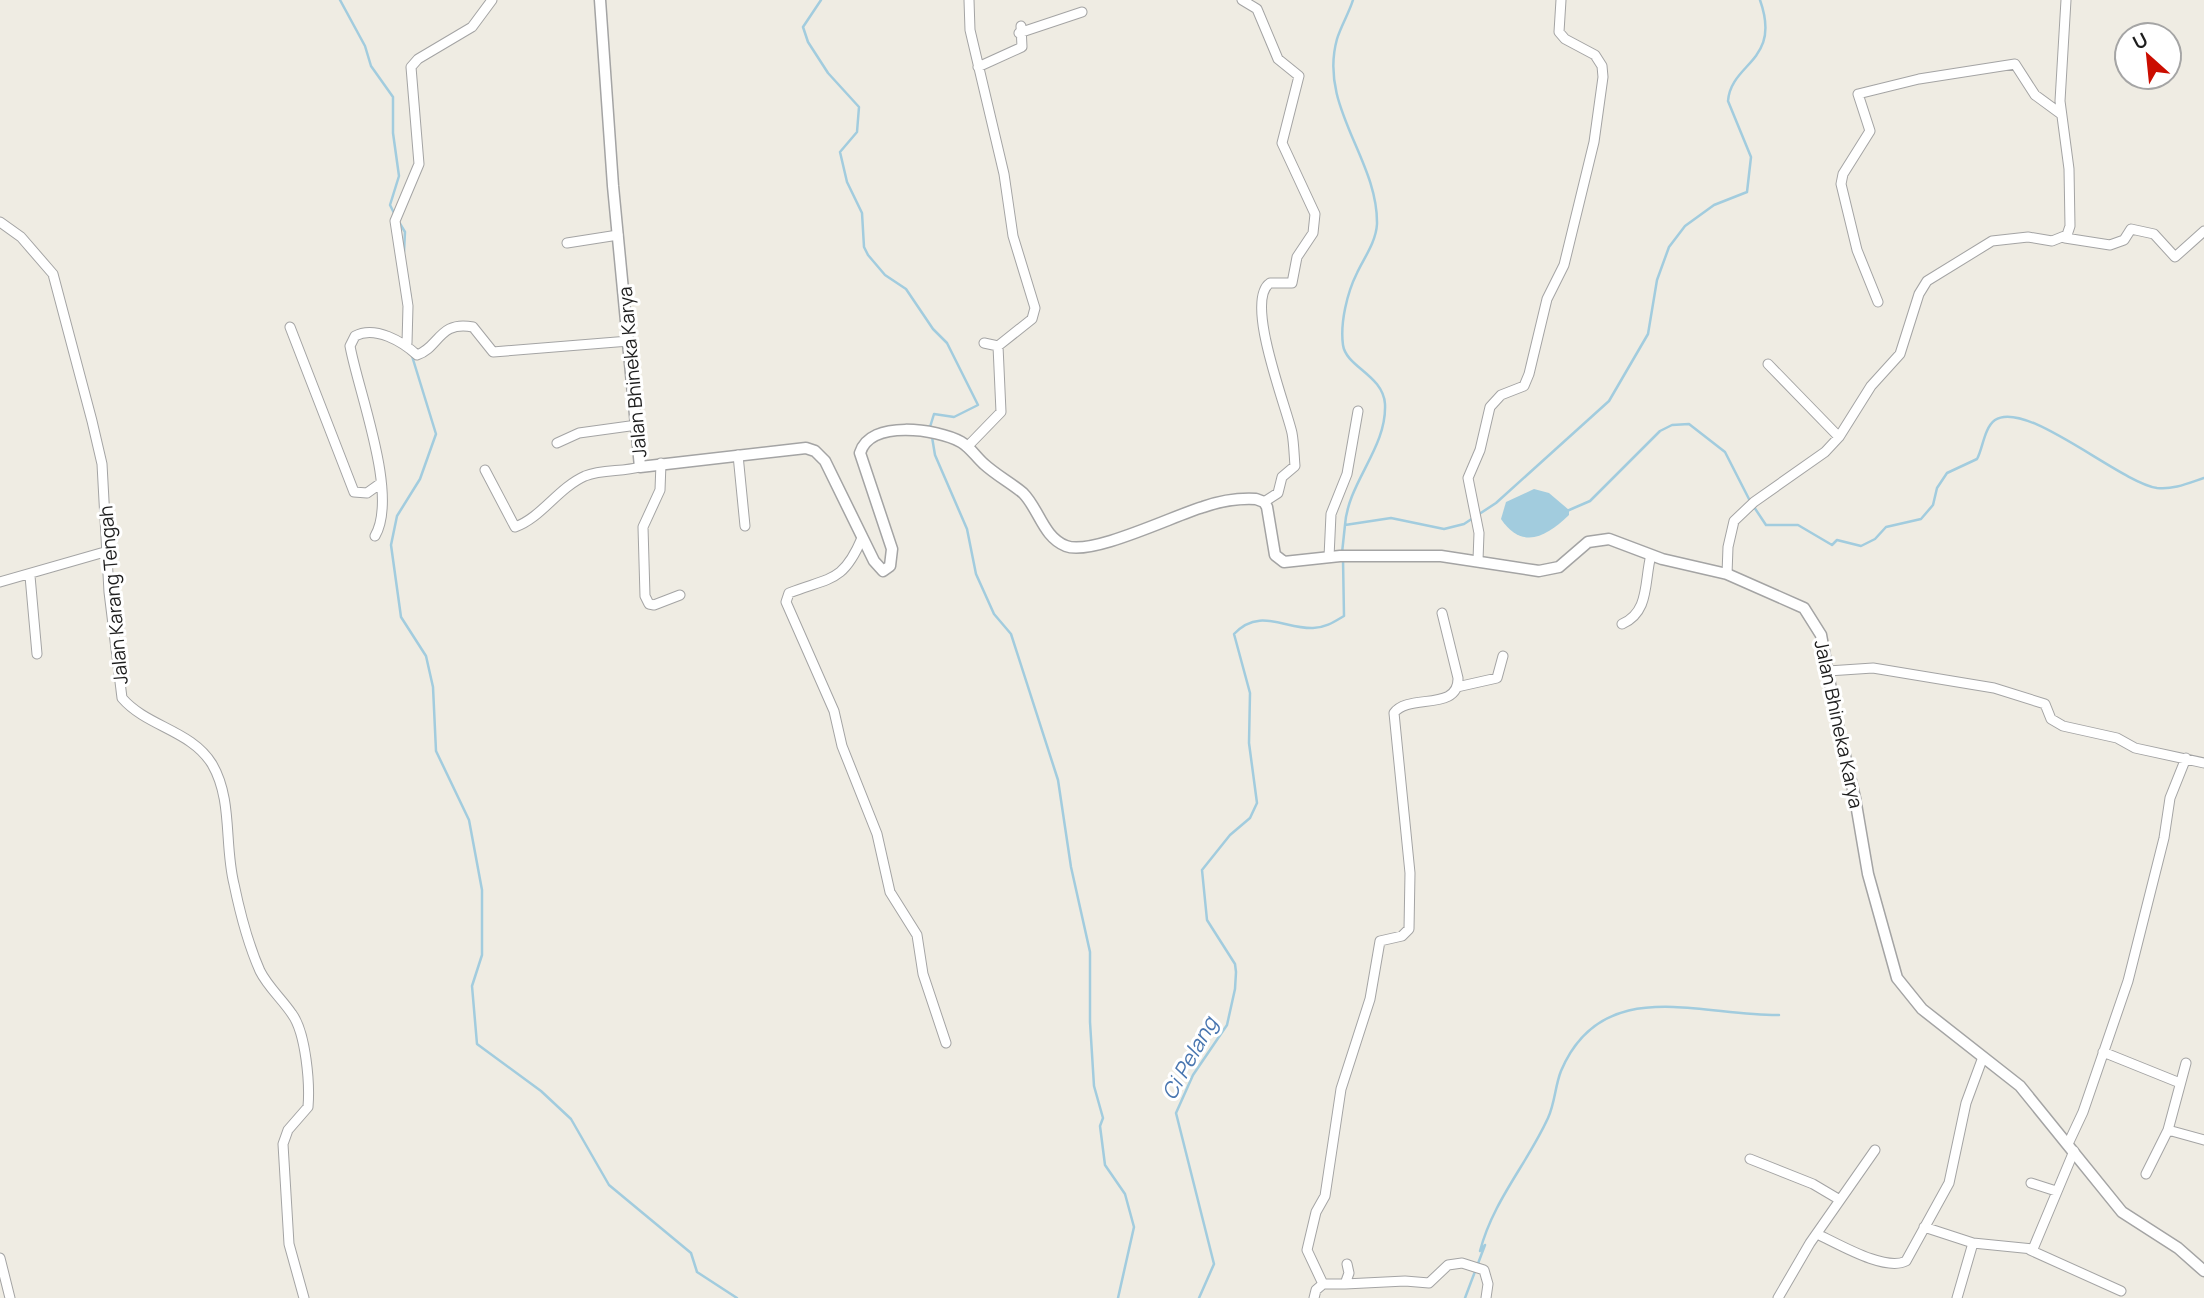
<svg xmlns="http://www.w3.org/2000/svg" width="2204" height="1298" font-family="Manrope,sans-serif">
<style>
.water{fill:#a2ccde}
.lines{fill:none;stroke-linecap:round;stroke-linejoin:round}
.stream{stroke:#a2ccde;stroke-width:2.5}
.minor-casing{stroke:#a4a4a4;stroke-width:11}
.tertiary-casing{stroke:#a4a4a4;stroke-width:13}
.minor{stroke:#fff;stroke-width:9}
.tertiary{stroke:#fff;stroke-width:10}
.labels{text-anchor:middle;dominant-baseline:central;stroke-width:6;stroke-linejoin:round;paint-order:stroke}
.street-label{font-size:19px;fill:#1d1d1d;stroke:#fff}
.water-label{font-size:21px;font-style:italic;fill:#4875af;stroke:#fff}
</style>
<rect width="100%" height="100%" fill="#efece3"/>
<!-- water -->
<path class="water" d="M1534,489L1549,493L1569,510V515C1547,536 1523,551 1501,519L1506,502Z"/>
<g class="lines">
<!-- stream -->
<path class="stream" d="M340,0L365,46L371,66L393,97V133L399,176L390,205L394,213
M821,0L803,27L808,42L828,73L859,107L857,132L840,152L847,182L862,213L864,247L868,255L885,275L906,289L933,329L947,343L978,405L954,417L934,414L930,427
M399,222L405,232L404,252
M406,269L411,300
M412,356L436,434L420,479L397,516L391,545L401,617L426,656L433,687L436,751L469,820L482,890V955L472,986L477,1044L541,1091L571,1119L609,1185L691,1253L697,1272L737,1298
M932,437L935,455L967,529L976,574L994,614L1011,634L1058,780L1071,867L1090,952V1022L1094,1086L1103,1118L1100,1126L1105,1165L1125,1194L1134,1227L1118,1298
M1754,507L1766,525H1798L1832,545L1837,540L1861,546L1875,539L1886,527L1921,519L1933,505L1937,488L1947,473L1977,459C1983,448 1984,428 1995,420C2026,399 2119,482 2157,488C2173,490 2189,483 2204,478
M1567,511L1590,501L1660,431L1672,425L1689,424L1725,452L1750,501
M1345,525C1348,482 1387,448 1385,404C1383,375 1346,367 1343,345C1340,323 1347,293 1357,273C1364,258 1376,242 1377,224C1378,159 1318,107 1337,39C1341,26 1349,13 1353,0
M1342,553L1345,525L1391,518L1444,529L1464,524L1496,503L1609,401L1648,334L1657,280L1669,247L1685,226L1714,205L1747,192L1751,157L1728,101C1731,62 1782,62 1760,0
M1199,1298L1214,1264L1176,1113L1193,1075L1227,1025L1235,989L1236,972L1235,964L1207,920L1202,870L1230,835L1250,818L1257,803L1249,743L1250,693L1234,634C1259,607 1285,629 1313,628C1325,628 1334,622 1344,616L1343,559
M1465,1298L1485,1245L1480,1251C1493,1201 1527,1164 1548,1118C1555,1103 1555,1086 1561,1071C1602,974 1700,1016 1779,1015"/>
<defs>
<path id="minor" d="M969,0L970,30L1004,174L1013,236L1035,308L1032,319L998,346L984,343
M1242,0L1257,9L1278,59L1299,76L1282,143L1315,214L1313,233L1297,257L1292,283H1270C1244,300 1286,406 1292,433C1294,444 1294,455 1295,466L1282,477L1278,493L1264,502
M1019,33L1082,12
M978,67L1022,47L1021,26
M0,222L21,237L53,274L92,421L102,464L109,592L122,698C147,727 191,730 212,764C233,800 224,844 234,884C240,913 248,944 260,971C268,987 282,999 292,1014C306,1033 310,1084 308,1107L288,1130L283,1144L289,1244L304,1298
M2065,238L2110,245L2124,240L2131,229L2154,234L2175,257L2204,231
M567,243L618,235
M1878,302L1857,250L1841,184L1843,174L1870,131L1858,94L1919,79L2015,64L2035,95L2061,114
M290,327L354,492L367,493L381,483
M407,343L408,306L395,221L419,164L411,67L418,59L472,27L492,0
M1768,364L1839,437
M557,443L579,433L637,425
M967,447L1001,412L998,346
M738,455L745,526
M661,463L660,490L643,527L645,596L649,604L654,605L680,595
M485,470L515,527C541,518 558,488 585,476C602,469 622,472 640,467
M375,536C399,495 358,391 350,346L355,336C375,325 403,342 417,355C439,348 439,320 473,327L493,352L629,341
M862,538C843,583 830,577 789,593L786,602L834,711L842,746L877,834L890,892L917,935L923,974L946,1043
M1329,557L1331,514L1347,474L1358,411
M1478,560L1479,533L1468,478L1480,450L1490,407L1501,395L1524,386L1529,374L1547,299L1564,265L1594,142L1603,77L1602,66L1595,55L1565,39L1559,32L1561,0
M1727,574L1728,547L1734,521L1754,502L1825,452L1839,437L1871,386L1900,354L1919,294L1927,281L1992,241L2028,237L2052,241L2067,235L2070,226L2069,169L2060,101L2066,0
M30,576L37,654
M0,582L108,551
M1622,624C1650,612 1644,581 1651,555
M1828,671L1873,668L1994,688L2045,704L2051,719L2063,726L2117,738L2135,748L2204,763
M1457,687L1497,678L1503,656
M2103,1052L2180,1083
M2168,1130L2204,1140
M2068,1144L2083,1112L2128,981L2164,838L2170,798L2186,758
M1750,1159L1813,1184L1840,1200
M2146,1174L2168,1130L2186,1063
M2031,1183L2056,1191
M1924,1227L1973,1243
M1817,1234C1837,1243 1885,1272 1906,1261L1949,1183L1966,1103L1983,1057
M2030,1250L2121,1291
M0,1258L10,1298
M1323,1284H1345L1349,1273L1347,1264
M1345,1284L1405,1281L1429,1283L1448,1265L1462,1263L1484,1270L1488,1284L1486,1298
M1314,1298L1316,1290L1323,1284L1307,1250L1316,1212L1325,1196L1341,1089L1370,999L1380,941L1402,936L1409,929L1410,873L1394,713C1408,693 1459,712 1458,678L1442,613
M1778,1298L1810,1243L1875,1150
M1957,1298L1973,1243L2033,1249L2074,1151"/>
<path id="tertiary" d="M600,0L613,186L640,467L806,448L815,451L825,461L874,561L883,571L890,566L892,549L860,453C870,419 937,429 961,442C970,447 976,457 984,464C996,475 1011,483 1023,493C1039,509 1043,537 1066,546C1092,556 1175,515 1203,507C1220,501 1238,498 1256,499L1264,502L1267,507L1275,555L1284,562L1340,556H1441L1539,571L1559,567L1588,542L1609,539L1662,559L1727,574L1804,608L1821,635L1837,722L1855,798L1868,874L1897,978L1922,1009L2020,1086L2122,1212L2178,1248L2204,1271"/>
</defs>
<!-- minor casing -->
<use href="#minor" class="minor-casing"/>
<!-- tertiary casing -->
<use href="#tertiary" class="tertiary-casing"/>
<!-- minor -->
<use href="#minor" class="minor"/>
<!-- tertiary -->
<use href="#tertiary" class="tertiary"/>
</g>
<g class="labels">
<!-- street labels -->
<g class="street-label">
<text transform="translate(632 372) rotate(-95)">Jalan Bhineka Karya</text>
<text transform="translate(113 595) rotate(-95)">Jalan Karang Tengah</text>
<text transform="translate(1839 724) rotate(78)">Jalan Bhineka Karya</text>
</g>
<!-- water labels -->
<g class="water-label">
<text transform="translate(1189 1058) rotate(-61)">Ci Pelang</text>
</g>
</g>
<!-- north arrow -->
<g transform="translate(2148 56) rotate(333)"><circle r="33" fill="#ffffff" stroke="#a5a5a5" stroke-width="2"/>
<path d="M0-5L12 26L0 18L-12 26Z" fill="#cb0d00"/>
<text y="-10" font-size="19" font-weight="bold" text-anchor="middle" fill="#1d1d1d">U</text>
</g>
</svg>
